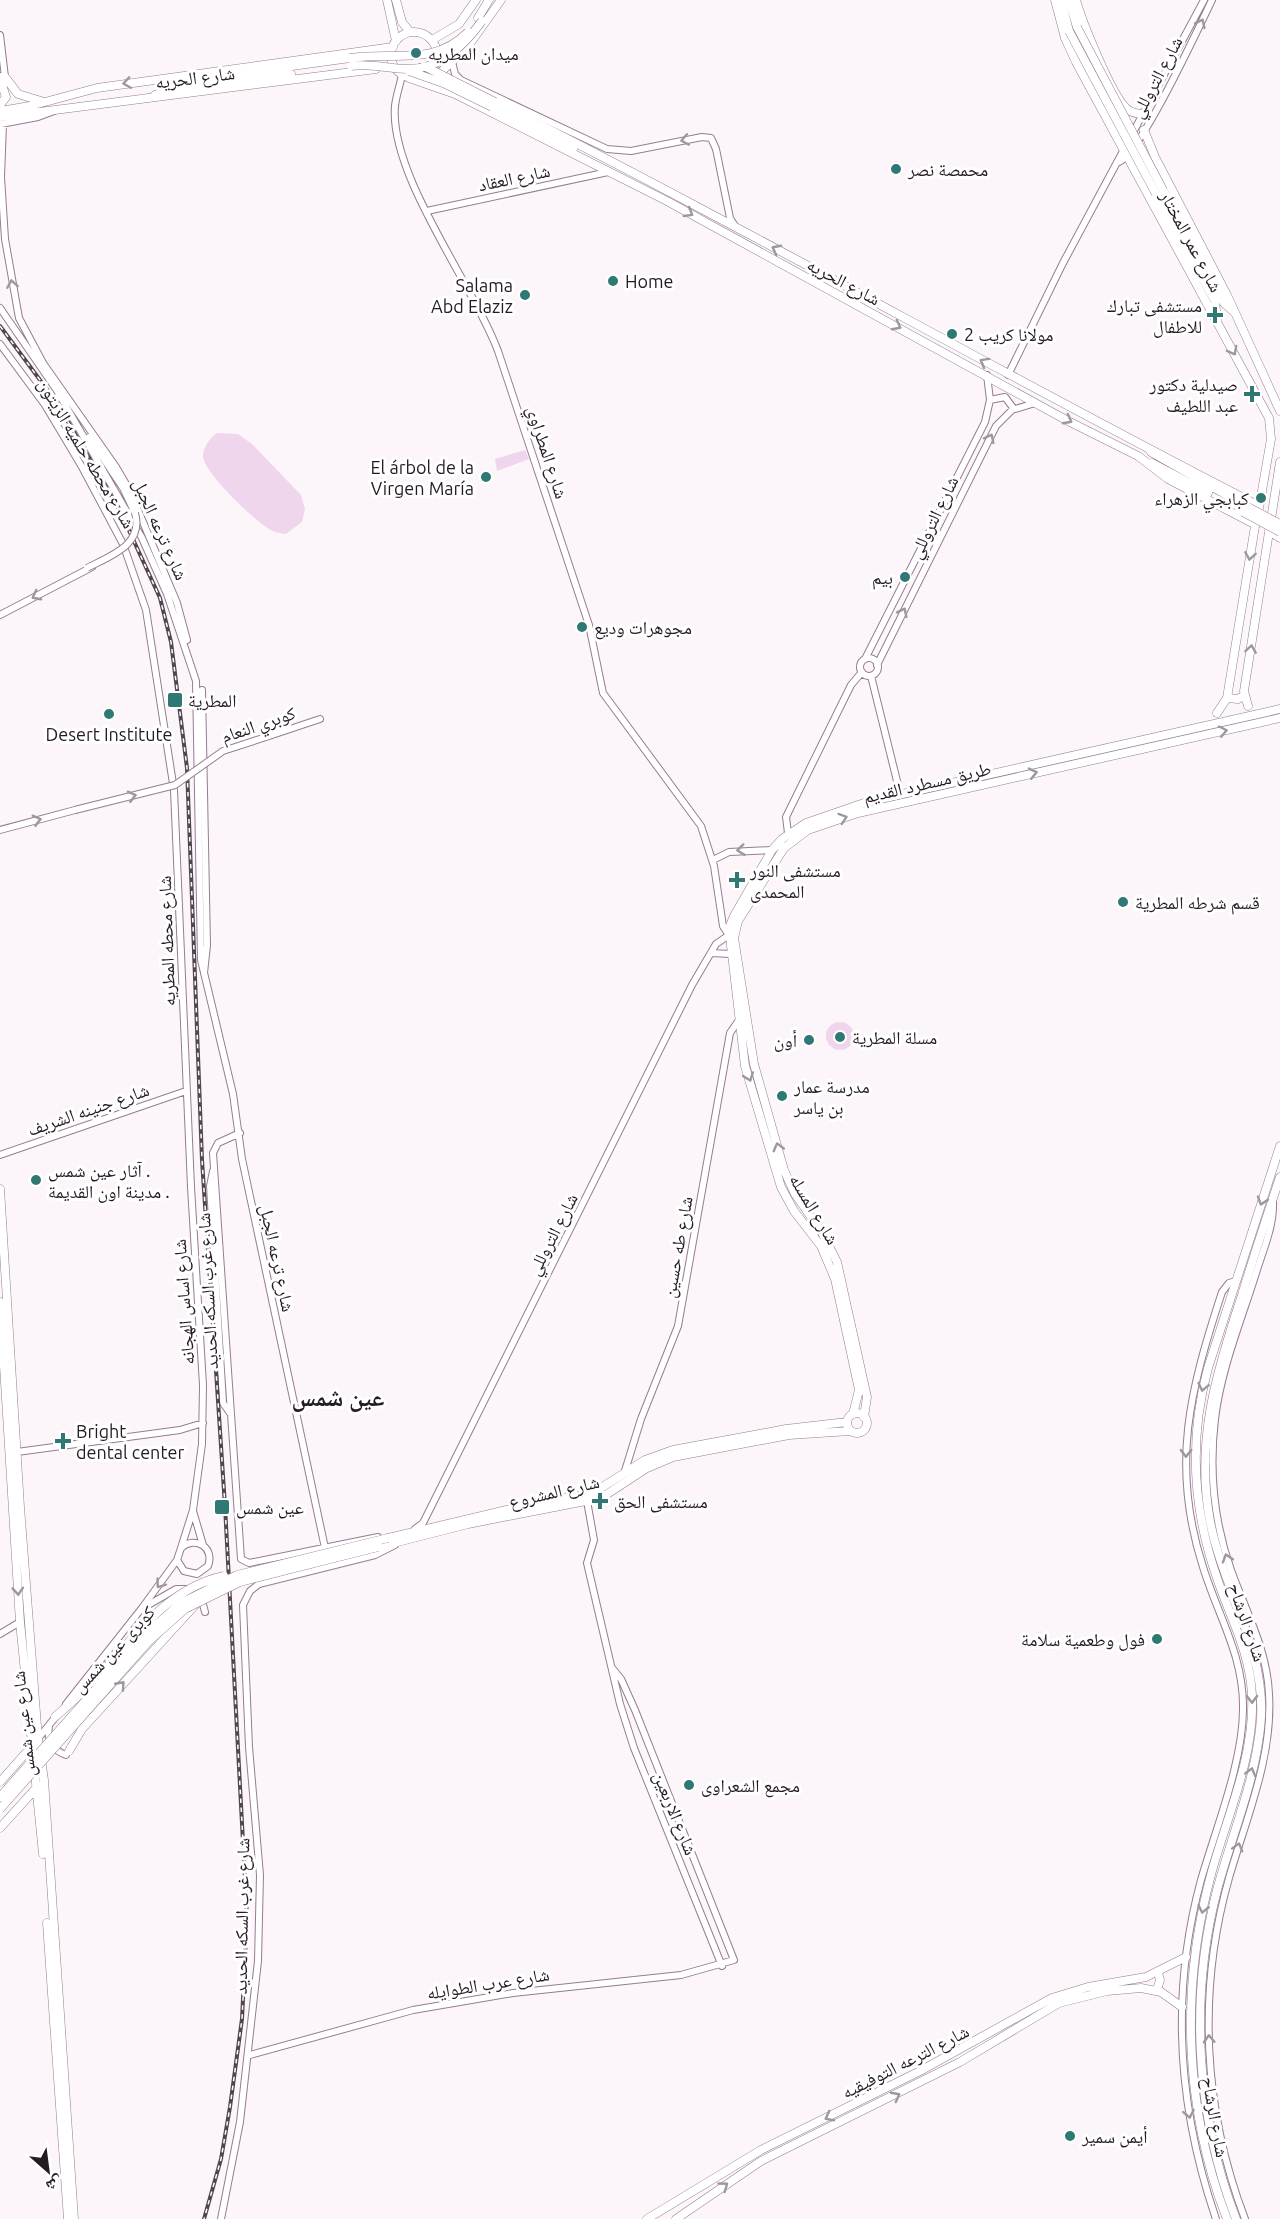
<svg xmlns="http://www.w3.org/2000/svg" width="1280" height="2219" font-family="Ubuntu,'Noto Naskh Arabic',sans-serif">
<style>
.green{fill:#efd6ed}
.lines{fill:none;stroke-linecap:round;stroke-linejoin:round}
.minor-casing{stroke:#967b94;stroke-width:8}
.major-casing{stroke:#967b94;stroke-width:9}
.minor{stroke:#fff;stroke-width:6}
.major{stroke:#fff;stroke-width:8}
.rail-casing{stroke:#50464f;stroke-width:4}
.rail{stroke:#fff;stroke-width:1.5;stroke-dasharray:4.5;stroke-linecap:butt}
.minor-bridge-casing{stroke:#967b94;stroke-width:8;stroke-linecap:butt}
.major-bridge-casing{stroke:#967b94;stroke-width:9;stroke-linecap:butt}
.minor-bridge{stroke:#fff;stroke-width:6}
.major-bridge{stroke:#fff;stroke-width:8}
.oneway{stroke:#9d989d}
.poi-dot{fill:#307873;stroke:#fff;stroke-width:2}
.labels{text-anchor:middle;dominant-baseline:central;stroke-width:6;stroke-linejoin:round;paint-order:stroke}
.poi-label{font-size:18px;fill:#261b25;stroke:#fff;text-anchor:start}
.street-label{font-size:18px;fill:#261b25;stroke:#fff}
.district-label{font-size:24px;font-weight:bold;fill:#261b25;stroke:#fff}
</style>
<rect width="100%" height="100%" fill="#fcf6fb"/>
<!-- green -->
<path class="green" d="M217,433L238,434L252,444L301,495L305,509L302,522L286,534C282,533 276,533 273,531C257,524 203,472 203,456C203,447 210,438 217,433Z
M525,450L529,459L497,471L495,459Z
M826 1036a14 14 0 1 1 28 0a14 14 0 1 1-28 0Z"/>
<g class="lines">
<defs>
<path id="minor" d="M0,35L5,77
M452,62L455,74L461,80L607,149L631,151L702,137L711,138L716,149L730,218L735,226
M402,75C400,85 396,96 395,106C389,175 473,284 498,351L589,625L603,693L701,826L714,866L723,926L729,935L716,944L692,985L423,1523L415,1529
M0,76V87
M1,124L38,117L54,111
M3,124L1,177L5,239L19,318L43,363L116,467L130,491L177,603L187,640
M1119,162C1140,154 1199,27 1212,0
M427,211L608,172
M0,308L58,392
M0,344L45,405L82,467L123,544L146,610L174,790L191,1187L203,1385L202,1444L193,1510L181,1548
M1008,375L1063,263L1204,0
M56,389L142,538L167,594L196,681L201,960L233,1094L242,1159L325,1548
M990,400L1005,397L1014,409
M89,437L123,488L135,513
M0,615L92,567
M860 667a9 9 0 1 1 18 0a9 9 0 1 1-18 0Z
M865,659L985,422L990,400L987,375
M877,665L996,426L1012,410L1035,403
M871,676L900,793
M202,690L207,945L204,973
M272,735L320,719
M0,830L75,810
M788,833L786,817L851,685L862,672
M713,860L729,852L772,850
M711,953L730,954
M240,1133L218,1143L213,1153L241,1559L249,1563L378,1537
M0,1155L186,1091
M213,1171L210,1186L223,1403L230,1413
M17,1452L180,1430L203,1423
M624,1474L641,1419L678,1326L730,1033L739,1020
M587,1501L594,1540L587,1563L620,1704L634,1748L722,1966
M193,1511L203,1545
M201,1597L205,1612
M143,1608L176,1589H190
M0,1634L20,1622
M66,1704L142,1608L177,1560L181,1548C196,1535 215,1548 208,1566L197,1574L184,1571L177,1560
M49,1726C47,1740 52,1750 66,1755
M36,1741L58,1714
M250,2055L413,2010L513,1993L681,1975L734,1960L635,1710L621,1679L612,1668
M221,2219L240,2122L258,1961L260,1875L249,1747L243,1605L250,1591L259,1584L375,1555L395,1545
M1216,2219C1178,2108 1170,1994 1201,1880C1216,1828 1243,1762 1243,1709C1244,1656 1218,1616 1203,1567C1170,1465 1190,1390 1222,1292L1229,1283L1236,1281
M1245,2219C1203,2109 1197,1991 1229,1878C1246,1819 1273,1757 1269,1694C1267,1649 1246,1612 1231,1570C1214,1522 1209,1470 1215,1419C1221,1369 1241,1321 1256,1273C1263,1250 1274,1226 1273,1202"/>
<path id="major" d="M387,0L396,41
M396,0L402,22L410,32
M1055,0L1065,38L1076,62L1269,418L1271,439L1259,508
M1061,0L1069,31
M1069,0L1077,27
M1076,0C1082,21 1111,94 1126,108C1131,113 1137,114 1144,114
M478,18L489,0
M391 55a23 23 0 1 1 46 0a23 23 0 1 1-46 0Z
M432,40L459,24L476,0
M437,76L469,45L501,0
M5,77L18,94L41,101
M409,78L455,94L667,201L1068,421L1138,456L1168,479L1256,525
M159,80L176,82L350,58
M155,95L176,87L291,74
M495,102C752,231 1003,375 1259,506
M0,105L6,97L2,85
M492,107L573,149
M0,111L30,106L97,88L393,47
M0,117L376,69
M1144,130L1155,157L1227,295L1280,411
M1163,190L1224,303L1234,312
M1156,194L1215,301L1217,320
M1151,452L1246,506
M1152,463L1208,493
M1269,531L1280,538
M1227,698L1238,699L1245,695
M1248,706L1244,691L1280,462
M1217,713L1227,698L1256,520
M0,1189L20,1507L38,1739L44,1780L74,2219
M0,1302L20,1622L43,1854
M847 1423a10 10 0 1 1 20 0a10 10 0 1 1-20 0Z
M853,1414L859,1390L835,1279L821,1246L794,1211L781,1187L745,1066L729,928L734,916L772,850L782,839L806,823L867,802L1280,709
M864,1417L867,1397L837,1262L823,1234L795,1194L784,1170L754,1064L734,938L738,921L784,848L808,830L858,813L1280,718
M388,1538L532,1504L593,1493L645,1460L673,1450L786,1429L847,1422
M378,1547L468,1524L601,1498L647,1468L673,1457L789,1435L850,1431
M55,1717L94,1682
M69,1751L82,1729L196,1604
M0,1782L32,1746
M0,1828L38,1786
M47,1923L68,2219
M1157,1990L1160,1980L1158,1973
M647,2219L761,2150L920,2071L1052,1998L1088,1987L1146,1977L1186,1957
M676,2219L761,2161L960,2062L1059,2003L1107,1991L1141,1988L1161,1992L1182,2007
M1227,2219C1184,2108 1180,1986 1212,1871C1228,1814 1255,1755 1252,1695C1250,1652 1230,1617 1217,1578C1193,1510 1189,1438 1208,1368L1280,1146
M1236,2219C1196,2116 1189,1998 1217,1890C1232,1834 1257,1777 1261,1718C1265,1647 1223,1589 1210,1521C1195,1441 1217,1370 1242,1295C1254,1255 1267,1216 1280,1177"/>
</defs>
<!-- minor casing -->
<use href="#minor" class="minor-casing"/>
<!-- major casing -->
<use href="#major" class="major-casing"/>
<!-- minor -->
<use href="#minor" class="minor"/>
<!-- major -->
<use href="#major" class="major"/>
<defs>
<path id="rail" d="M0,326L57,403L121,513L160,598L171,642L187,768L202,1160L225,1506L247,1917L242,2019L230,2107L221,2159L204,2219"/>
</defs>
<!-- rail casing -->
<use href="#rail" class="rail-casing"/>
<!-- rail -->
<use href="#rail" class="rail"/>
<defs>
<path id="minor-bridge" d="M87,568C110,556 144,545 135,513
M75,810L175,785L223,751L272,735"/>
<path id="major-bridge" d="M1077,27L1163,190
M1069,31L1156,194
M350,58C393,51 434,67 468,32
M351,66C371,63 388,69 407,69C439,70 464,46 482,21
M424,66L495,102
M409,71L443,83L492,107
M1246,506L1280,524
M1243,512L1280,532
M94,1682C131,1641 166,1588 224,1576
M0,1797L142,1637L181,1603L237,1575L388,1538
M0,1809L148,1642L185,1609L240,1582L378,1547"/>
</defs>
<!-- minor-bridge casing -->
<use href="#minor-bridge" class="minor-bridge-casing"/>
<!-- major-bridge casing -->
<use href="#major-bridge" class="major-bridge-casing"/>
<!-- minor-bridge -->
<use href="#minor-bridge" class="minor-bridge"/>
<!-- major-bridge -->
<use href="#major-bridge" class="major-bridge"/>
</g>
<!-- one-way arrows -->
<defs><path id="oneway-chevron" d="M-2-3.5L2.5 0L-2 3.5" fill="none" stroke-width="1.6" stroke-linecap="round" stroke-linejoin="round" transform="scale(1.5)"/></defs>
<g class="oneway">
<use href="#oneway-chevron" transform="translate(1201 23) rotate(-64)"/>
<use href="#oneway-chevron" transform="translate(127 83) rotate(172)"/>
<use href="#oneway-chevron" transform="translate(685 140) rotate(169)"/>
<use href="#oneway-chevron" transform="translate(689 213) rotate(30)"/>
<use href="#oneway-chevron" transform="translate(776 249) rotate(-152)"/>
<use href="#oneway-chevron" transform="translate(12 284) rotate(-99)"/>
<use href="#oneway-chevron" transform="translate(897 326) rotate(28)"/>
<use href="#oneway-chevron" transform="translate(1233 351) rotate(62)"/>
<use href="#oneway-chevron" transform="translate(984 362) rotate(-151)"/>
<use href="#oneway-chevron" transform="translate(1068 420) rotate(28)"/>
<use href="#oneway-chevron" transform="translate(990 438) rotate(-63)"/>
<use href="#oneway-chevron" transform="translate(1250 556) rotate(99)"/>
<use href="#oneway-chevron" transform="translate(36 596) rotate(152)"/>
<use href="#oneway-chevron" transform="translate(903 612) rotate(-64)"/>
<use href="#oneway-chevron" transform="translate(1251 649) rotate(-81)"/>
<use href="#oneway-chevron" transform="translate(1223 731) rotate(-12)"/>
<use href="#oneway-chevron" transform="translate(1033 773) rotate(-13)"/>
<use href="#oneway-chevron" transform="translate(132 796) rotate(-14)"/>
<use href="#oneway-chevron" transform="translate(843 818) rotate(-18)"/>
<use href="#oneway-chevron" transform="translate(37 820) rotate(-15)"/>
<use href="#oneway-chevron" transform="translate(741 850) rotate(173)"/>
<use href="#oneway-chevron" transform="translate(749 1077) rotate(70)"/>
<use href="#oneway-chevron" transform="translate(778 1147) rotate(-105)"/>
<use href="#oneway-chevron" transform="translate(1262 1201) rotate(108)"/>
<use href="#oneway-chevron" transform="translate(1203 1387) rotate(102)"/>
<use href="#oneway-chevron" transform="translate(1186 1453) rotate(91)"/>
<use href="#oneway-chevron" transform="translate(1227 1558) rotate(-107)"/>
<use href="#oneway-chevron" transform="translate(160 1584) rotate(126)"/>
<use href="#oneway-chevron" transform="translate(18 1591) rotate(86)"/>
<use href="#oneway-chevron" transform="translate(121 1685) rotate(-48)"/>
<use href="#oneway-chevron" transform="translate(1252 1699) rotate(89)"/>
<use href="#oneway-chevron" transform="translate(1251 1772) rotate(-75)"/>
<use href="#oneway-chevron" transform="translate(1238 1847) rotate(-74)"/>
<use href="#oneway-chevron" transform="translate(1203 1909) rotate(102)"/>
<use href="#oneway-chevron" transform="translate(1209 2039) rotate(-92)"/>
<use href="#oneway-chevron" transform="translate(896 2096) rotate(-28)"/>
<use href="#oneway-chevron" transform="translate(1189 2114) rotate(79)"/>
<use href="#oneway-chevron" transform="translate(829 2117) rotate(153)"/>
<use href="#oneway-chevron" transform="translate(724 2186) rotate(-36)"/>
</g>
<!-- markers -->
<g class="poi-dot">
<circle cx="416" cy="53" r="6"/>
<circle cx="896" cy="169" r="6"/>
<circle cx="613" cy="281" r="6"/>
<circle cx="525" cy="295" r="6"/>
<path d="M1212 306h6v6h6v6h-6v6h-6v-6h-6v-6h6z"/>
<circle cx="952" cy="334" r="6"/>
<path d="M1249 385h6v6h6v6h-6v6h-6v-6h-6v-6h6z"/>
<circle cx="486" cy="477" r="6"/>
<circle cx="1261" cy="498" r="6"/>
<circle cx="905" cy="577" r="6"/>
<circle cx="582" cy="627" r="6"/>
<rect x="167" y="692" width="16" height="16" rx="3"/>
<circle cx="109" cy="714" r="6"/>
<path d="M734 871h6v6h6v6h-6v6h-6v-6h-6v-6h6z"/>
<circle cx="1123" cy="902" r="6"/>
<circle cx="840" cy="1037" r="6"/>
<circle cx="809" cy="1040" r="6"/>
<circle cx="782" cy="1096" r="6"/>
<circle cx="36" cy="1180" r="6"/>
<path d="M60 1432h6v6h6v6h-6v6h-6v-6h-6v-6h6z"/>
<path d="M597 1492h6v6h6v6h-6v6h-6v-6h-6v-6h6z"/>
<rect x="214" y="1499" width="16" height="16" rx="3"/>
<circle cx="1157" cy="1639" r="6"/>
<circle cx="689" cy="1785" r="6"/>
<circle cx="1070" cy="2136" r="6"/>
</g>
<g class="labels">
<!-- poi labels -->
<g class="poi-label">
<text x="428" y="53">ميدان المطريه</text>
<text x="908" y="169">محمصة نصر</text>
<text x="625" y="281">Home</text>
<text x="513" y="285" text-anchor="end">Salama<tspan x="513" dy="21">Abd Elaziz</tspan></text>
<text x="1202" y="305" text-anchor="end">مستشفى تبارك<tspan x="1202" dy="21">للاطفال</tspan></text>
<text x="964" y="334">مولانا كريب 2</text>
<text x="1238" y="384" text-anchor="end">صيدلية دكتور<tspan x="1238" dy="21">عبد اللطيف</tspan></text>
<text x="474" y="467" text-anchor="end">El árbol de la<tspan x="474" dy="21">Virgen María</tspan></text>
<text x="1249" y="498" text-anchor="end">كبابجي الزهراء</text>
<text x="893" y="577" text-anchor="end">بيم</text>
<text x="594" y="627">مجوهرات وديع</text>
<text x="188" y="700">المطرية</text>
<text x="109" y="734" text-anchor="middle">Desert Institute</text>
<text x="750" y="870">مستشفى النور<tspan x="750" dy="21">المحمدى</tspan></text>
<text x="1135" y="902">قسم شرطه المطرية</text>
<text x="852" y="1037">مسلة المطرية</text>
<text x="797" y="1040" text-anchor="end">أون</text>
<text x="794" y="1086">مدرسة عمار<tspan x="794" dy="21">بن ياسر</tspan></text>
<text x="48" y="1170">آثار عين شمس .<tspan x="48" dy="21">مدينة اون القديمة .</tspan></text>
<text x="76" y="1431">Bright<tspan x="76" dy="21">dental center</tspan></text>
<text x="614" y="1501">مستشفى الحق</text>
<text x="236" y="1507">عين شمس</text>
<text x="1145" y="1639" text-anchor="end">فول وطعمية سلامة</text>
<text x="701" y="1785">مجمع الشعراوى</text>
<text x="1082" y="2136">أيمن سمير</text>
</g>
<!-- street labels -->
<g class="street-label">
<text transform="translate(195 77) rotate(-7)">شارع الحريه</text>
<text transform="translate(1156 77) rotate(-62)">شارع التروللي</text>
<text transform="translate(514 177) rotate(-12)">شارع العقاد</text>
<text transform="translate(1192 241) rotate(62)">شارع عمر المختار</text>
<text transform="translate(844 281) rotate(28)">شارع الحريه</text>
<text transform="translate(548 452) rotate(72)">شارع المطراوي</text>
<text transform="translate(87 453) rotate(59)">شارع محطه حلميه الزيتون</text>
<text transform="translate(933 517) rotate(-64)">شارع التروللي</text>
<text transform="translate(161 529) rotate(66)">شارع ترعه الجبل</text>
<text transform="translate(258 724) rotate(-19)">كوبري النعام</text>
<text transform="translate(927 782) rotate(-13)">طريق مسطرد القديم</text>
<text transform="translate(166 941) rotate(-92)">شارع محطه المطريه</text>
<text transform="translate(88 1109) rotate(-19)">شارع جنينه الشريف</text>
<text transform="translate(815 1209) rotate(59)">شارع المسله</text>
<text transform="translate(552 1234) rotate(-63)">شارع التروللي</text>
<text transform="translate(677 1247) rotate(-80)">شارع طه حسين</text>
<text transform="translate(278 1258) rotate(78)">شارع ترعه الجبل</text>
<text transform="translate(207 1291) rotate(-93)">شارع غرب السكه الحديد</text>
<text transform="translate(183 1302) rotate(-94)">شارع اساس الهجانه</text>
<text transform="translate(554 1491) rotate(-13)">شارع المشروع</text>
<text transform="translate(1248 1622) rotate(71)">شارع الرشاح</text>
<text transform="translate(113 1649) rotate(-47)">كوبرى عين شمس</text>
<text transform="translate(23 1724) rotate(-96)">شارع عين شمس</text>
<text transform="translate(676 1813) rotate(68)">شارع الاربعين</text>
<text transform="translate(241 1916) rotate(-89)">شارع غرب السكه الحديد</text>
<text transform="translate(488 1983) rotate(-9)">شارع عرب الطوايله</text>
<text transform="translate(905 2061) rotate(-27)">شارع الترعه التوفيقيه</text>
<text transform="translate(1216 2117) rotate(80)">شارع الرشاح</text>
</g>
<!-- district labels -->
<g class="district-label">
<text x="338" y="1397">عين شمس</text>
</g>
</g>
<!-- north arrow -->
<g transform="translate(48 2171) rotate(152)" stroke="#ffffff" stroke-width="4.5" paint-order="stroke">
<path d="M0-4.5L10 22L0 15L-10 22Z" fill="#261b25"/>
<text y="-9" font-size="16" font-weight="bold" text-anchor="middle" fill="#261b25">ش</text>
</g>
</svg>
